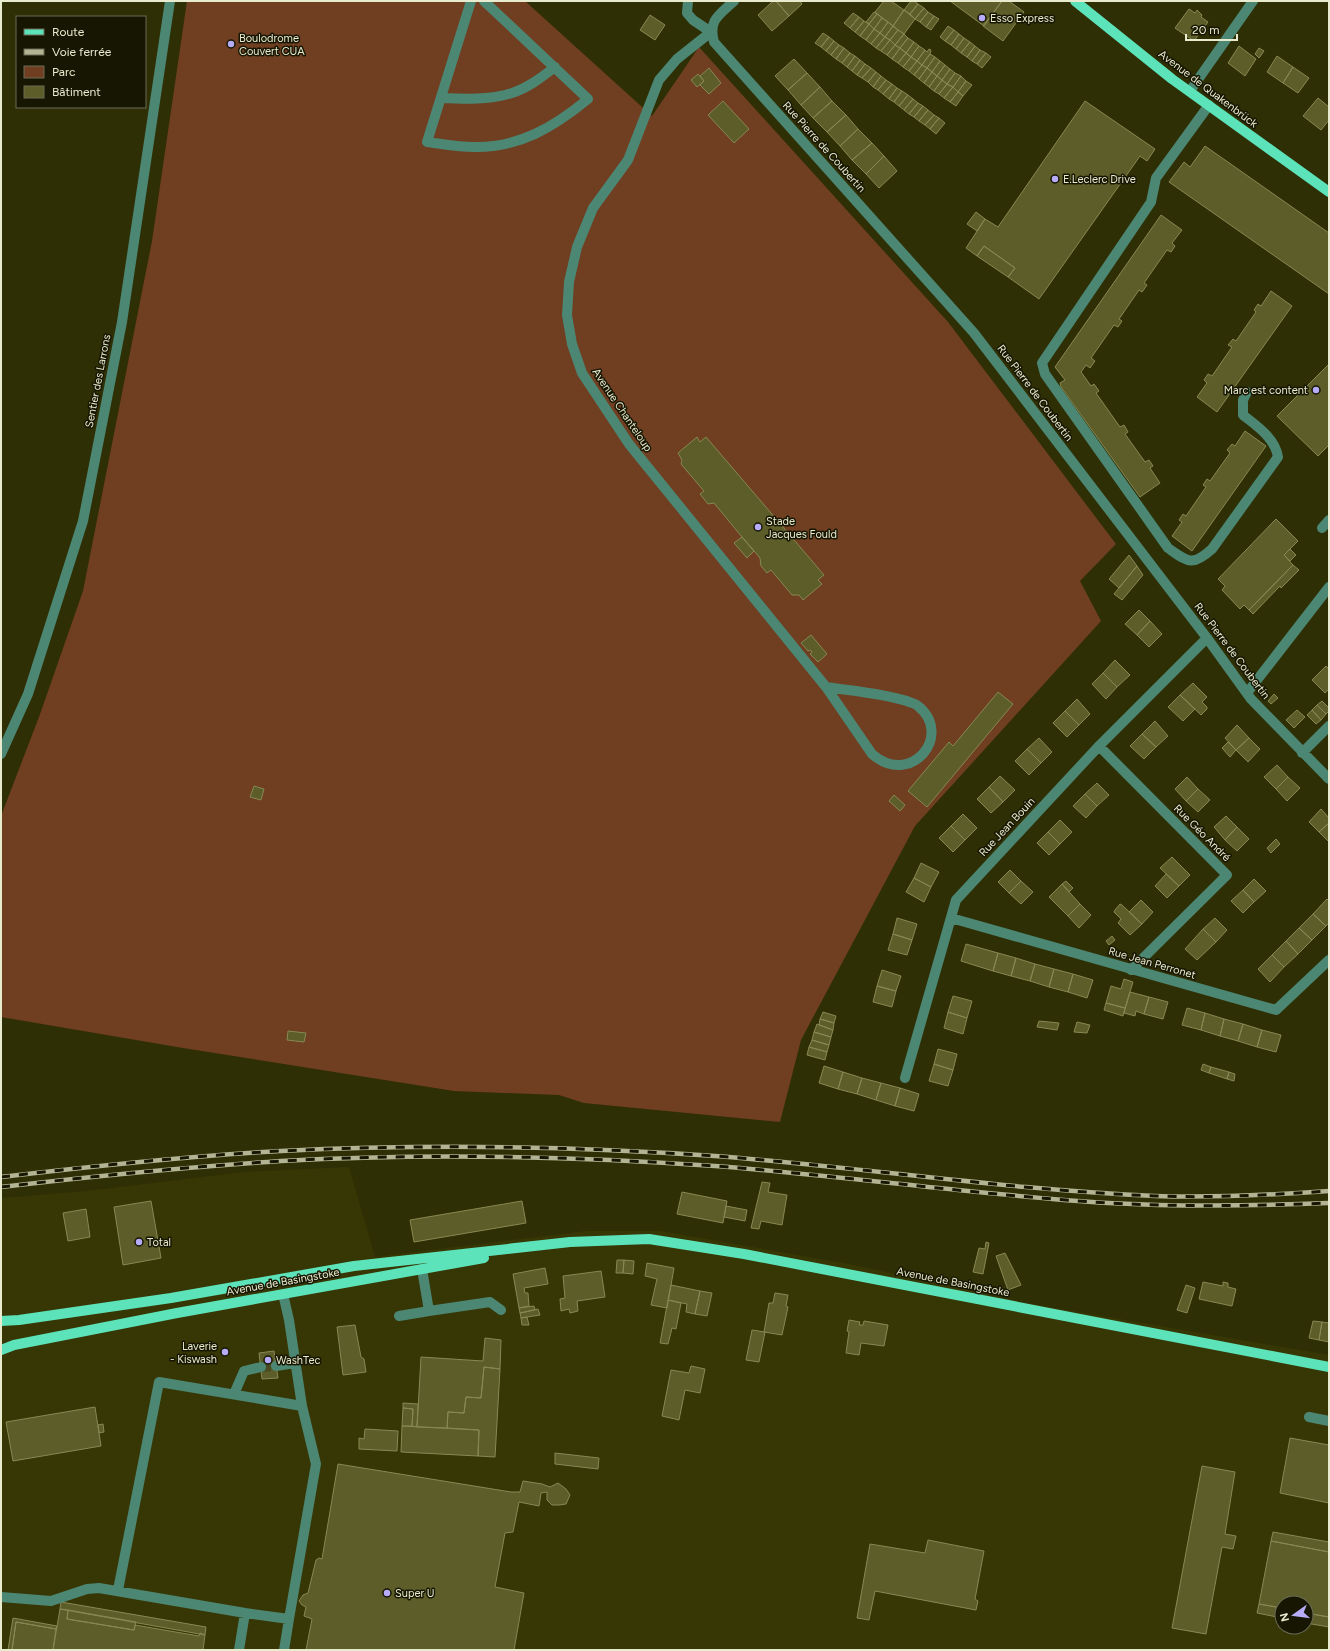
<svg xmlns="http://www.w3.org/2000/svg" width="1330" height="1651" font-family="Figtree,sans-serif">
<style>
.built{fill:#373705;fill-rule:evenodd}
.green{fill:#703e21}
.building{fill:#5c5d28;stroke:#878853}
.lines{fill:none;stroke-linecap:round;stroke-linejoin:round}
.minor-tunnel{stroke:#4b4b23;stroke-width:10;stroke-dasharray:10 5;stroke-linecap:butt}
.minor{stroke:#4c8773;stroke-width:10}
.major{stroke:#5de3b9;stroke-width:10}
.rail-casing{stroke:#b2b494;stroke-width:4.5}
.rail{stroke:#161602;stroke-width:3;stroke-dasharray:9;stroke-linecap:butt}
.poi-dot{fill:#b6acf8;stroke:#161602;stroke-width:1.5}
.labels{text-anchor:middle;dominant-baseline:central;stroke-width:3;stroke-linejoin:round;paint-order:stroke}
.poi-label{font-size:11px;fill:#e9ebcf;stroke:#161602;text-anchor:start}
.street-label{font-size:11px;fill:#e9ebcf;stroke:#161602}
</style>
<rect width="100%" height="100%" fill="#2f2f05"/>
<!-- built -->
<path class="built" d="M349,1167L375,1257L586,1231H661L849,1264L1032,1304L1329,1355V1650H1V1198L87,1191L244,1172ZM1282,1603H1306V1627H1282Z"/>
<!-- green -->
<path class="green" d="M187,1H525L652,116L699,47L948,322L1116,544L1080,581L1101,621L915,826L801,1040L780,1122L584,1103L559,1095L454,1091L183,1048L1,1017V816L39,717L83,591L152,241Z"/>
<!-- building -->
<path class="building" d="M773,1H776L789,16L772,31L758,15Z
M776,1H800L802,4L789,16Z
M884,1H891L904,10L893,26L875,12Z
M911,1H914L918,4L910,14L904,10Z
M950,1H1002L984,26Z
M1002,1H1009L1024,12L1003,41L983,26Z
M918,4L924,8L915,19L910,14Z
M924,8L928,12L920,22L915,19Z
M1189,9L1195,13L1197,10L1202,15L1201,17L1208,22L1194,41L1175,28Z
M904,10L915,19L904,34L893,26Z
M874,12L877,14L869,24L866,22Z
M928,12L934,16L926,27L920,22Z
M853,13L859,17L850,28L844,23Z
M877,14L882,18L874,29L869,24Z
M650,15L665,25L655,40L640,30Z
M934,16L939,19L931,30L926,27Z
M859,17L864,21L855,32L850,28Z
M882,18L888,22L880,33L874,29Z
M864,21L869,24L860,36L855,32Z
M888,22L893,26L885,37L880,33Z
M869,24L874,29L866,40L860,36Z
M893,26L898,30L890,40L885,37Z
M948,26L954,30L945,41L940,37Z
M874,29L880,33L871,44L866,40Z
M898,30L904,34L895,45L890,40Z
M954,30L959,34L951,45L945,41Z
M823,33L829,37L821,47L815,43Z
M880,33L885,37L876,48L871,44Z
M904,34L908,38L900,48L895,45Z
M959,34L964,38L956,49L951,45Z
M829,37L834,41L826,51L821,47Z
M885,37L890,40L881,51L876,48Z
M908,38L914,42L906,53L900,48Z
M964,38L970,42L961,53L956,49Z
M890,40L895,45L887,55L881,51Z
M834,41L839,45L831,55L826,51Z
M914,42L919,46L911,57L906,53Z
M970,42L975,46L967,57L961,53Z
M839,45L844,48L836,59L831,55Z
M895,45L900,48L892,59L887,55Z
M919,46L925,50L917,61L911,57Z
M975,46L980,50L972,61L967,57Z
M1239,46L1256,59L1245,76L1228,63Z
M844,48L850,53L842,63L836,59Z
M900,48L906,53L898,63L892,59Z
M1259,48L1264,51L1259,58L1255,54Z
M929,49L931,50L930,54L922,65L917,61L925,50L927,52Z
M980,50L986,53L977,64L972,61Z
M850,53L855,56L847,67L842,63Z
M906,53L911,57L903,67L898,63Z
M986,53L991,57L982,68L977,64Z
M930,54L935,57L927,68L922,65Z
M855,56L860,60L852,71L847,67Z
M1277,56L1293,67L1283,83L1267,72Z
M911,57L917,61L909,71L903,67Z
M935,57L940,61L932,72L927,68Z
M794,59L807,73L788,90L775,76Z
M860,60L865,64L857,75L852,71Z
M917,61L922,65L914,75L909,71Z
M940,61L945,65L937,76L932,72Z
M865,64L871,68L862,78L857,75Z
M922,65L927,68L919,79L914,75Z
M945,65L950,69L942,80L937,76Z
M1293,67L1309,78L1298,93L1283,83Z
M709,68L721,83L709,94L700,85L704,81L700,76Z
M871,68L876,72L868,82L862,78Z
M927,68L932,72L924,83L919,79Z
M950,69L955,73L947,84L942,80Z
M876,72L881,76L873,87L868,82Z
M932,72L937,76L929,87L924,83Z
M807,73L820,87L801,105L788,90Z
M955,73L961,76L953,87L947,84Z
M698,74L704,81L697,87L691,80Z
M881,76L886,80L878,90L873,87Z
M937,76L942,80L934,91L929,87Z
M961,76L966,81L958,92L953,87Z
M886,80L892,84L883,94L878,90Z
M942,80L947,84L939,94L934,91Z
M966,81L972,85L963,96L958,92Z
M892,84L897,88L889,99L883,94Z
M947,84L953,87L944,98L939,94Z
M820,87L832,101L813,118L801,105Z
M953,87L958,92L950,102L944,98Z
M897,88L902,91L894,102L889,99Z
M902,91L908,95L899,106L894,102Z
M958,92L963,96L956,106L950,102Z
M908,95L913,99L904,110L899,106Z
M1318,98L1329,107V120L1321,130L1303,116Z
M913,99L918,103L909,114L904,110Z
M723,101L749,129L734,143L708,115Z
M832,101L846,115L827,132L813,118Z
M1085,101L1155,149L1147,161L1140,156L1039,299L1008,277L1015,268L984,246L977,256L966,248L985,219L998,227Z
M918,103L923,106L914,117L909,114Z
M923,106L928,110L919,121L914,117Z
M928,110L934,115L925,125L919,121Z
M846,115L858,129L840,146L827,132Z
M934,115L939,118L930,129L925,125Z
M939,118L945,123L936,134L930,129Z
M858,129L872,143L852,160L840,146Z
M872,143L884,156L866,174L852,160Z
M1205,146L1329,233V294L1169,182L1184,162L1190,167Z
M884,156L897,171L879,188L866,174Z
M976,212L985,219L977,231L967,224Z
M1161,215L1182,230L1172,243L1175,246L1171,252L1167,250L1144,283L1147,285L1142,292L1139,290L1119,319L1122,321L1118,327L1114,325L1091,358L1095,361L1090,368L1086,365L1081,372L1091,386L1094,384L1099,391L1096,393L1120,427L1124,425L1128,432L1125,434L1145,462L1149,460L1153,466L1150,468L1160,483L1140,497L1061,387L1060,383L1065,380L1055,367Z
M984,246L1015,268L1008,277L977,256Z
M1271,291L1292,306L1217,412L1197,397L1207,383L1204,380L1208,374L1212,376L1232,347L1228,345L1233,339L1236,341L1256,312L1254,310L1258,304L1261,306Z
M1329,364V445L1318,456L1277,416Z
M1245,431L1266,446L1192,551L1172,536L1182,522L1179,520L1183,514L1186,516L1206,487L1203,485L1207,479L1210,481L1230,453L1227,450L1232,444L1235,446Z
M697,437L700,442L706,437L824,575L818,580L822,584L803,600L799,595H792L771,570L767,573L761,566L760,558L742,537L714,503L708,504L700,494L704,491L681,464L682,460L678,453Z
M1276,519L1298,541L1284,555L1293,565L1249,610L1244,605L1240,609L1222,590L1225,586L1218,579Z
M742,537L754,551L747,558L734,543Z
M1290,549L1296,555L1290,561L1284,555Z
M1129,555L1137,566L1119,588L1109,579Z
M1293,565L1299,570L1281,588L1280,586L1253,614L1249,610Z
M1137,566L1143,575L1122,600L1114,594Z
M1139,610L1150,621L1137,635L1125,624Z
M1150,621L1162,634L1149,647L1137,635Z
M811,635L827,654L818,662L810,654L812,652L810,650L808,651L801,643Z
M1115,660L1130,675L1117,687L1103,673Z
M1326,666L1329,669V689L1325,693L1312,680Z
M1103,673L1117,687L1106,699L1092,684Z
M1193,683L1207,697L1202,702L1207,707V709L1201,715L1180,695Z
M998,692L1013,704L927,807L908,791L949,742L953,746Z
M1274,694L1278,698L1271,704L1268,701Z
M1180,695L1195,709L1183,721L1168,707Z
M1077,699L1090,714L1079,725L1065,711Z
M1322,701L1329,708V711L1326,714L1317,705Z
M1317,705L1326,714L1321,720L1312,710Z
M1297,710L1305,717L1294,728L1286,720Z
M1312,710L1321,720L1316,724L1307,715Z
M1065,711L1079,725L1067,737L1053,723Z
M1155,721L1168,736L1156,747L1142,734Z
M1237,725L1249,738L1236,750L1225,738Z
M1142,734L1156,747L1144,759L1130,746Z
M1039,738L1052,752L1041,763L1027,749Z
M1249,738L1260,749L1248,762L1236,750Z
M1228,742L1236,750L1230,757L1222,748Z
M1027,749L1041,763L1029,775L1015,761Z
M1277,765L1288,777L1276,789L1264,777Z
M1000,776L1015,790L1003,802L989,787Z
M1187,777L1198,789L1186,801L1175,789Z
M1288,777L1300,788L1287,801L1276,789Z
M1097,783L1109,795L1097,806L1085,794Z
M254,786L264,789L261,800L250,797Z
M989,787L1003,802L991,813L977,799Z
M1198,789L1210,800L1198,812L1186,801Z
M1085,794L1097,806L1086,818L1073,806Z
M894,795L905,805L900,811L889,801Z
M1321,809L1329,818V823L1319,832L1309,822Z
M963,814L977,828L965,840L951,826Z
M1226,816L1237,827L1225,840L1214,827Z
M1060,820L1072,832L1060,844L1048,832Z
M1329,823V842L1319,832Z
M951,826L965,840L953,852L939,838Z
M1237,827L1249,839L1237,851L1225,840Z
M1048,832L1060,844L1049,855L1037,843Z
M1276,839L1280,844L1271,853L1267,848Z
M1172,857L1190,875L1179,886L1160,868Z
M921,863L939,872L931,887L914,878Z
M1010,870L1021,881L1009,893L998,882Z
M1166,874L1179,886L1167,898L1155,886Z
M914,878L931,887L924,902L906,892Z
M1254,879L1266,891L1254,902L1243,890Z
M1021,881L1033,892L1021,904L1009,893Z
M1066,881L1073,888L1069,892L1062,884Z
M1062,884L1080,904L1068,916L1049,897Z
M1243,890L1254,902L1243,913L1231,901Z
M1327,899L1329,901V923L1326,926L1313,914Z
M1141,900L1153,912L1142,924L1129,912Z
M1080,904L1091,915L1079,928L1068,916Z
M1120,904L1122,905L1142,924L1130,935L1118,923L1121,919L1114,912L1115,910Z
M1313,914L1326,926L1312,940L1299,928Z
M897,918L917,924L912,940L893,934Z
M1215,918L1227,930L1216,942L1203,929Z
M1299,928L1312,940L1298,954L1286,941Z
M1203,929L1216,942L1197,960L1185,949Z
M893,934L912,940L907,955L888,950Z
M1112,936L1115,940L1109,945L1106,941Z
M1286,941L1298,954L1284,967L1272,955Z
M966,944L998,953L993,971L961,961Z
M998,953L1016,958L1011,976L993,971Z
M1272,955L1284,967L1270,982L1258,969Z
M1016,958L1035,964L1030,981L1011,976Z
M1035,964L1054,969L1049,987L1030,981Z
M1054,969L1073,974L1068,992L1049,987Z
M882,970L901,976L896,991L877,986Z
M1073,974L1093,980L1087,998L1068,992Z
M1124,979L1133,982L1125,1008L1106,1003L1111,986L1121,989Z
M877,986L896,991L892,1007L873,1002Z
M1130,992L1149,997L1144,1014L1136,1011L1135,1016L1124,1013Z
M953,996L972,1001L967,1018L948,1012Z
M1149,997L1168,1002L1163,1019L1144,1014Z
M1106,1003L1125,1008L1123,1016L1104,1010Z
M1187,1008L1205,1013L1201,1030L1182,1025Z
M823,1012L836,1016L834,1023L820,1019Z
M948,1012L967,1018L963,1034L944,1028Z
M1205,1013L1224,1019L1220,1036L1201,1030Z
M820,1019L834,1023L833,1030L819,1025Z
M1224,1019L1243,1024L1238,1041L1220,1036Z
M1039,1021L1059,1023L1057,1030L1037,1027Z
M1077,1022L1090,1025L1087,1033L1074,1032Z
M817,1024L833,1030L831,1037L814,1032Z
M1243,1024L1262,1030L1257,1047L1238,1041Z
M1262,1030L1281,1035L1276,1052L1257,1047Z
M288,1031L306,1033L304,1042L287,1040Z
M814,1032L831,1037L829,1045L812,1040Z
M812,1040L829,1045L827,1052L809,1047Z
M809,1047L827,1052L825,1060L807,1055Z
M938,1049L957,1054L953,1070L934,1064Z
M934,1064L953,1070L948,1086L929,1081Z
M1203,1064L1211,1067L1209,1073L1201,1070Z
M824,1066L843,1072L838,1089L819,1083Z
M1211,1067L1229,1072L1227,1079L1209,1073Z
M843,1072L862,1078L857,1094L838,1089Z
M1229,1072L1235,1074L1234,1081L1227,1079Z
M862,1078L881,1083L876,1100L857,1094Z
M881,1083L900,1088L895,1106L876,1100Z
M900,1088L919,1094L914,1111L895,1106Z
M762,1182L770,1183L768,1192L787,1195L782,1225L761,1221L759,1229L751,1228Z
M682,1192L727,1201L723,1223L677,1214Z
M151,1201L161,1258L123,1265L114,1207Z
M522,1201L526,1223L414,1242L410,1220Z
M726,1206L747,1210L745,1221L724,1217Z
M86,1209L90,1237L68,1241L63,1213Z
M986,1242L989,1243L983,1274L973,1272L979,1248L985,1249Z
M1005,1253L1021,1285L1008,1290L996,1256Z
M617,1260H624L623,1273H616Z
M624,1260L634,1261L633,1274L623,1273Z
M647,1263L674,1268L667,1308L651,1305L657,1279L645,1276Z
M545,1268L548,1284L524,1288L525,1293H528L529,1306L519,1308L513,1274Z
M601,1271L605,1297L577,1301L578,1311L570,1313L569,1309L561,1311L560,1299L565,1298L563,1276Z
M1203,1282L1223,1286V1282L1228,1283V1287L1236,1289L1232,1306L1199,1299Z
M671,1285L700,1291L695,1314L686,1312L687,1304L668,1300Z
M1186,1285L1195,1288L1187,1313L1177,1310Z
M700,1291L712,1293L707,1316L695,1314Z
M775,1293L788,1295L786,1306L788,1307L782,1335L764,1332L769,1303H773Z
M668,1300L681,1303L676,1329L672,1328L668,1344L660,1343Z
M534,1306L535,1310L520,1313L519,1308Z
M538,1309L540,1315L521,1318L520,1313Z
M527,1317L529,1325H522L521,1318Z
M849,1320L860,1322L859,1325H863L864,1321L888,1325L884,1346L861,1343L859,1355L846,1353L849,1332L847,1331Z
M1313,1321L1322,1322L1319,1340L1309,1338Z
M1322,1322L1329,1323V1342L1319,1340Z
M355,1325L361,1357L364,1359L366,1372L343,1375L337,1327Z
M752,1330L765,1332L759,1362L746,1360Z
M485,1338L501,1340L500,1369L484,1367L481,1398L466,1397L464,1413L448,1412L447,1428L417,1427L421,1357L483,1361Z
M274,1351L278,1378L262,1379L259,1353Z
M691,1366L705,1369L700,1393L685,1390L679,1420L662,1416L671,1370L689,1373Z
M484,1367L500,1369L495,1457L478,1456L479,1430L447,1428L448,1412L464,1413L466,1397L481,1398Z
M403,1403L418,1404L417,1427L412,1426L413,1409L403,1408Z
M95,1407L101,1446L13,1461L6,1422Z
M403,1408L413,1409L412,1426H402Z
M103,1424L104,1432L99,1433L98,1425Z
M402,1426L479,1430L478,1456L401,1452Z
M365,1429L398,1431L397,1451L359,1449V1438L364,1439Z
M1290,1438L1329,1445V1503L1280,1493Z
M555,1453L599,1458L598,1469L555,1464Z
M338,1464L511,1492H520L523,1481L542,1484L550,1487L558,1483L566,1489L570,1495L566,1504L559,1505H552L547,1500V1492L541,1493L539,1506L519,1502L513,1532L505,1533L495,1587L524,1593L514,1650H306L312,1619L304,1616L306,1607L302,1605L299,1601L303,1595L308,1593L316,1560L319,1558L322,1559Z
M1202,1466L1235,1472L1225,1534L1236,1536L1233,1549L1222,1547L1206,1634L1172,1628Z
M1273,1532L1329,1542V1552L1271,1541Z
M928,1540L984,1551L975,1599L978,1601L976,1610L875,1591L869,1620L857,1618L870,1544L925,1553Z
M1271,1541L1329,1552V1617L1306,1613V1603H1282V1608L1259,1604Z
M61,1602L206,1627L205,1635L60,1609Z
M1259,1604L1282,1608V1618L1257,1613Z
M60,1609L68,1610L67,1619L134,1630L135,1625L199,1636L200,1633L205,1635L203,1650H53Z
M68,1610L136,1622L134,1630L67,1619Z
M1306,1613L1329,1617V1627L1306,1623Z
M13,1618L57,1626L56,1629L16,1622L12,1650H8Z
M16,1622L56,1629L53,1650H12Z"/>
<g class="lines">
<!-- minor-tunnel -->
<path class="minor-tunnel" d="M261,1367L276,1366"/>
<!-- minor -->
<path class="minor" d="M471,1L427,142C443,144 458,147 474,147C519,148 554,127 588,99L484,1
M688,1L687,13L693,20L711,32
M734,1C719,15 708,20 714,42L974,333L1207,638L1251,699L1329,779
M711,32L677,59L659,80L628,160L593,208L577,247L569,282L567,315L572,344L582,373L629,444L826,687L872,754C911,788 954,735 918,706C915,703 910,703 907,701C880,693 853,691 826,687
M1190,91L1253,1
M441,98C465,99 489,100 512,93C528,88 542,77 555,67
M1209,105L1156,178L1151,202L1042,363L1045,374L1168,548C1188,562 1192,567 1212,549L1278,457C1275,438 1257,426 1243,415V400L1247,392
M1322,528L1329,520
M1247,693L1329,587
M1099,746L1227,875L1131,970
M1302,753L1329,726
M1,754L28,694L83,521L122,322L170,1
M951,918L1276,1010L1329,960
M905,1078L956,900L1099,746L1207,638
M422,1269L429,1311L490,1302L501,1310
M399,1316L429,1311
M276,1366L295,1363
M234,1394L244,1371L261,1367
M1309,1417L1329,1421
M118,1590L159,1382L302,1406L289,1320L283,1294
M1,1597L51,1601L87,1589L99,1588L245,1613L289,1619L316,1464L302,1406
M239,1650L245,1613
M284,1650L289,1619"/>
<!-- major -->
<path class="major" d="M1075,1L1172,79L1329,192
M1,1321L19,1320L171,1298L354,1266L570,1242L649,1239L744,1254L1329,1367
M1,1350L14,1345L177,1313L484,1258"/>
<defs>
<path id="rail" d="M1,1177C94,1166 187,1156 281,1151C425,1144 571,1146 715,1156C862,1167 1008,1190 1155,1196C1213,1198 1271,1195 1329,1191
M1,1187C94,1176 187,1167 281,1161C425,1153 571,1156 715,1166C847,1176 977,1195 1108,1203C1182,1207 1255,1206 1329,1203"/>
</defs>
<!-- rail casing -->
<use href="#rail" class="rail-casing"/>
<!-- rail -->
<use href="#rail" class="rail"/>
</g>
<!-- markers -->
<g class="poi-dot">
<circle cx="982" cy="18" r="4"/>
<circle cx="231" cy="44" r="4"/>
<circle cx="1055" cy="179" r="4"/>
<circle cx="1316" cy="390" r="4"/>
<circle cx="758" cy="527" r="4"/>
<circle cx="139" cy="1242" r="4"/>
<circle cx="225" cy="1352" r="4"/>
<circle cx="268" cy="1360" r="4"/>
<circle cx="387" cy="1593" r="4"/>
</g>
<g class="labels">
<!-- poi labels -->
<g class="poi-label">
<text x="990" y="18">Esso Express</text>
<text x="239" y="38">Boulodrome<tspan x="239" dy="13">Couvert CUA</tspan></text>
<text x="1063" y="179">E.Leclerc Drive</text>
<text x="1308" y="390" text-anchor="end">Marc est content</text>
<text x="766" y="521">Stade<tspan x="766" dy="13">Jacques Fould</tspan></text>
<text x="147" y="1242">Total</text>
<text x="217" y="1346" text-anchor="end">Laverie<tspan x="217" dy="13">- Kiswash</tspan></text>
<text x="276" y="1360">WashTec</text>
<text x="395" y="1593">Super U</text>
</g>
<!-- street labels -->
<g class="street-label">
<text transform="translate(1208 89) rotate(37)">Avenue de Quakenbrück</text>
<text transform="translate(824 147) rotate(48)">Rue Pierre de Coubertin</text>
<text transform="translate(98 381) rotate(-79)">Sentier des Larrons</text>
<text transform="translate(1035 393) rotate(53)">Rue Pierre de Coubertin</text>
<text transform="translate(622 410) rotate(56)">Avenue Chanteloup</text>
<text transform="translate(1232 651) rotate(53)">Rue Pierre de Coubertin</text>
<text transform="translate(1007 827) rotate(-47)">Rue Jean Bouin</text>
<text transform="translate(1202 833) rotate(45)">Rue Géo André</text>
<text transform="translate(1152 963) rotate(16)">Rue Jean Perronet</text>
<text transform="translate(283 1282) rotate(-10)">Avenue de Basingstoke</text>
<text transform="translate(953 1282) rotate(11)">Avenue de Basingstoke</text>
</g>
</g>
<!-- border -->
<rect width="1330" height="1651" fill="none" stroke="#e9ebcf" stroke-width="4"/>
<!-- legend -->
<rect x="16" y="16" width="130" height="92" fill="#161602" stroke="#6a6b54"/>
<rect x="24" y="29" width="20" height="6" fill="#5de3b9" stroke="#6a6b54"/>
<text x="52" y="36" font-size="12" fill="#e9ebcf">Route</text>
<rect x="24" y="49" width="20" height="6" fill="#b2b494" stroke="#6a6b54"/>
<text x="52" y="56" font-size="12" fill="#e9ebcf">Voie ferrée</text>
<rect x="24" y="66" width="20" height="12" fill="#703e21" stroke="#6a6b54"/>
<text x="52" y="76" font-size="12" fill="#e9ebcf">Parc</text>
<rect x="24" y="86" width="20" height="12" fill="#5c5d28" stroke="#6a6b54"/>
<text x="52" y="96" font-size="12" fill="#e9ebcf">Bâtiment</text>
<!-- north arrow -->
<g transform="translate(1294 1615) rotate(256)"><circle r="19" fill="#161602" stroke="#6a6b54"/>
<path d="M0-3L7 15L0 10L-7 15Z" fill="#b6acf8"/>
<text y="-6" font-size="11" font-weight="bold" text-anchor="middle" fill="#e9ebcf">N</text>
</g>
<!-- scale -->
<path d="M1186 34v6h51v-6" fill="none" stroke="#e9ebcf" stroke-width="2"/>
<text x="1192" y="34" font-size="12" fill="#e9ebcf" stroke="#161602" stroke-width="3" paint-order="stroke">20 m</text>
</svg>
